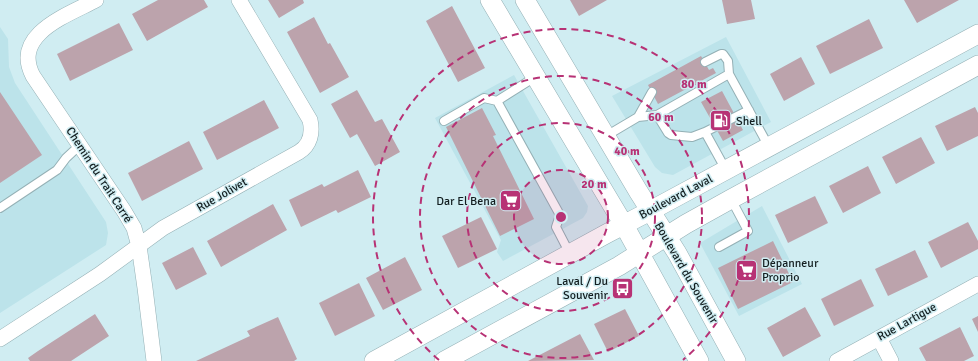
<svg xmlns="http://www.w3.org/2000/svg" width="978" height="361" font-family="Signika,sans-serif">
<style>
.built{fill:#bce3ea}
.building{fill:#bca3ac}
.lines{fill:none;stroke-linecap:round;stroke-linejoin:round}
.service-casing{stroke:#94b0b5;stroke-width:10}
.minor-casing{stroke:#94b0b5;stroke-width:16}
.tertiary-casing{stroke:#94b0b5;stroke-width:20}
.service{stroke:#fff;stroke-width:8}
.minor{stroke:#fff;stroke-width:15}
.tertiary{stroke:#fff;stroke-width:19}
.ring{fill:none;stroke:#b73275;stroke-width:2;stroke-dasharray:7 5}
.labels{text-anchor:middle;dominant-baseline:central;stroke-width:3;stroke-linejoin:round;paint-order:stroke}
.poi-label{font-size:12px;fill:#131e20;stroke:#d0edf2;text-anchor:start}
.street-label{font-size:12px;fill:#131e20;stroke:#d0edf2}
.centre{fill:#b73275;stroke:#d0edf2;stroke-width:2}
.ring-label{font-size:12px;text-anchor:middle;font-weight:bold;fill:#b73275;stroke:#d0edf2;stroke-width:3;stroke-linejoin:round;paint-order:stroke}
</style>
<rect width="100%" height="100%" fill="#d0edf2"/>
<!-- built -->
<path class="built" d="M0,27L8,39L9,67L15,83L106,222L108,233L106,245L0,313Z
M726,37L771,122L673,175L662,173L655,167L612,96Z
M514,75L588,206L587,212L583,218L503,261L497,252L501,240L435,118Z
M762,206L802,284L739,316L700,243Z"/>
<!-- building -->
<path class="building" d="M158,0H204L208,7L147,41L132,14Z
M268,0H303L304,3L279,18Z
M570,0H607L579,16Z
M722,0H751L755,19L727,24Z
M904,0H959L917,23Z
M452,6L485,68L458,82L426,21Z
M314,17L328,44L330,43L349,77L320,93L287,32Z
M869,19L883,48L830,74L816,46Z
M119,23L133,50L70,81L57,54Z
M701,56L709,70L713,68L716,73L658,104L648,85Z
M801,57L815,84L784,101L770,74Z
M357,90L375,122L382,119L400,152L375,166L357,134L350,138L331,104Z
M722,91L743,130L723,141L701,102Z
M0,92L42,155L0,183Z
M264,100L279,128L217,160L203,132Z
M975,107L978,113V136L947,151L935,126Z
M482,108L496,135L493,136L534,219L500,236L446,127Z
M921,137L935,163L896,184L882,157Z
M189,141L203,169L142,201L128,173Z
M868,166L881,193L843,213L829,186Z
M358,170L371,197L338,213L336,210L301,227L289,200L322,184L324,187Z
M815,196L828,223L788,243L775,215Z
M273,204L287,230L221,267L207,241Z
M481,217L497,249L458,268L442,236Z
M968,222L978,241V249L941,268L928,242Z
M773,241L793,282L738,309L718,268Z
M193,247L207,274L176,290L162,263Z
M915,250L928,277L888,296L875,269Z
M405,257L422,290L383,310L366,278Z
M861,279L874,306L834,326L821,299Z
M359,283L375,316L335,336L319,303Z
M805,307L821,336L783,357L767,328Z
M625,309L639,336L608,352L594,324Z
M95,314L109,336L71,361H30L28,358L38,351Z
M978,316V332L972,319Z
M278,317L297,359L294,361H196L250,336L247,331Z
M960,327L974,356L964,361H926L919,348Z
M580,334L594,360L528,361Z"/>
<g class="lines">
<defs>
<path id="service" d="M705,62L721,54H723L728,61L729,74
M535,77L497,101L560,215L556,227L570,254
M657,115L668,133L671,135L692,137L705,132L726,170
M638,117L652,92
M444,121L484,98L497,101
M705,132L749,110
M606,136L638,117L657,115L729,74L769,147
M0,208L57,170L66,158L80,145
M719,247L748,231L731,199"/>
<path id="minor" d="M96,0C68,15 11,34 33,76L124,211L134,228L139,246L145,288L154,361
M879,338L891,361
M0,339L100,274L163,228L299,152C310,145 313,133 310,120L239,0
M837,361L978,284"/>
<path id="tertiary" d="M490,0L624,225L699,361
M525,0L638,191L677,253L736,361
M374,361L606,234L650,211L978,34
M444,361L619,266L686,224L731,199L978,65"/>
</defs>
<!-- service casing -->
<use href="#service" class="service-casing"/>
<!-- minor casing -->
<use href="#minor" class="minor-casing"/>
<!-- tertiary casing -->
<use href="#tertiary" class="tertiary-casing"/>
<!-- service -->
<use href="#service" class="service"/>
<!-- minor -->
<use href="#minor" class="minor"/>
<!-- tertiary -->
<use href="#tertiary" class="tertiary"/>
</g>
<!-- distance rings -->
<circle cx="561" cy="217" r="47" fill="#b73275" fill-opacity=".12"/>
<g class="ring">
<circle cx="561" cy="217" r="47"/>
<circle cx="561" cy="217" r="94"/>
<circle cx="561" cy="217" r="141"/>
<path d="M439 360A188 188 0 1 1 683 360"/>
</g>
<!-- icons -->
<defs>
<symbol id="fuel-square" viewBox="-11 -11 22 22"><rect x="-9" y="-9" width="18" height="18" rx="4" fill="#b73275" stroke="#d0edf2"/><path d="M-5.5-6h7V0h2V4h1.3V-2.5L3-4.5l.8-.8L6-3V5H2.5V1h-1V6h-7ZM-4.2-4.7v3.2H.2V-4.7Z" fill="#fff"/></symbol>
<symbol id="supermarket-square" viewBox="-11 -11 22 22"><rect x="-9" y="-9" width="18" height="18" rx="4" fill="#b73275" stroke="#d0edf2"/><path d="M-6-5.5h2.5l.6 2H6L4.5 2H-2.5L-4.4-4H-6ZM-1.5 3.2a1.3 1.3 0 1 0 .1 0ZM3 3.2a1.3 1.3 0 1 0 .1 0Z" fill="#fff"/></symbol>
<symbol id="bus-square" viewBox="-11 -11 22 22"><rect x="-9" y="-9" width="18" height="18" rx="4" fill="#b73275" stroke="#d0edf2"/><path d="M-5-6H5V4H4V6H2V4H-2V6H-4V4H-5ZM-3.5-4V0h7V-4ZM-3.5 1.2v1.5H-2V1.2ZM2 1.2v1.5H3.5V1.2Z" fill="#fff"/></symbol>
</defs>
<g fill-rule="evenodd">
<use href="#fuel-square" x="708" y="108" width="25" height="25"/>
<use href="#supermarket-square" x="498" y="188" width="25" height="25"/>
<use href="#supermarket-square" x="734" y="258" width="25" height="25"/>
<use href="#bus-square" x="610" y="276" width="25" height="25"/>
</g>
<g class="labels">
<!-- poi labels -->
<g class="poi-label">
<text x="736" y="121">Shell</text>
<text x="496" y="201" text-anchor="end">Dar El Bena</text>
<text x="762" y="263">Dépanneur<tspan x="762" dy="14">Proprio</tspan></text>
<text x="608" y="281" text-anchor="end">Laval / Du<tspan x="608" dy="14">Souvenir</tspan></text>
</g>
<!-- street labels -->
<g class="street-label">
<text transform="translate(99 175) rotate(57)">Chemin du Trait Carré</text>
<text transform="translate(222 195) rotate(-30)">Rue Jolivet</text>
<text transform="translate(676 197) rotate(-28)">Boulevard Laval</text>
<text transform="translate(686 273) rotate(60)">Boulevard du Souvenir</text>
<text transform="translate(907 322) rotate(-29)">Rue Lartigue</text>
</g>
</g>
<circle cx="561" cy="217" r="6" class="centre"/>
<g class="ring-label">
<text x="694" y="88">80 m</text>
<text x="661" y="121">60 m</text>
<text x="627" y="155">40 m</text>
<text x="594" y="188">20 m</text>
</g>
</svg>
